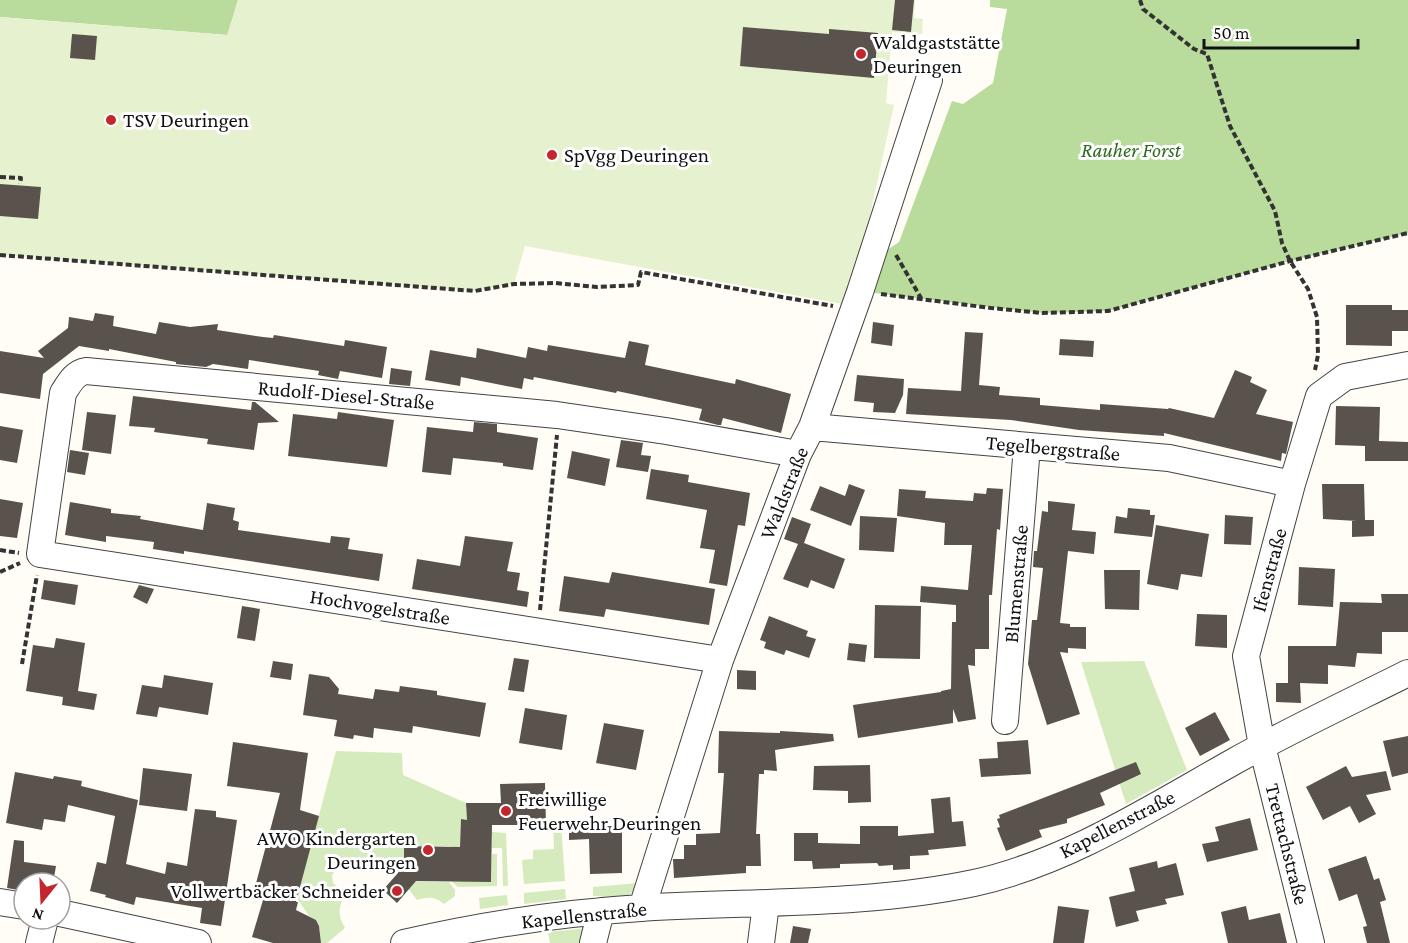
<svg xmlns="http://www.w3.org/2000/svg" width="1408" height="943" font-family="'Crimson Pro',serif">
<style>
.green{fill:#d5ebbd}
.forest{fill:#b9dc9c}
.pitch{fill:#e6f2cf}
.building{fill:#5a524d}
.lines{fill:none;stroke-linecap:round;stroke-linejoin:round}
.minor-casing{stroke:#444;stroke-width:28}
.path{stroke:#333;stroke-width:4;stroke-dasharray:6 3;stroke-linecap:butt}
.minor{stroke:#fff;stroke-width:26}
.poi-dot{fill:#c4262e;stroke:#fff;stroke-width:2}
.labels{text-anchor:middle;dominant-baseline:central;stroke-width:6;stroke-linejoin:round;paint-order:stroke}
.poi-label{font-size:21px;fill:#111;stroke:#fff;text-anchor:start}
.park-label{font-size:21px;font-style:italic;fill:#2f6b1f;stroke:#fff}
.street-label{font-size:21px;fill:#111;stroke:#fff}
</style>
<rect width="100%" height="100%" fill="#fffdf5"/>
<!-- green -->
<path class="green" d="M1144,661L1187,770L1126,804L1081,662Z
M336,751L402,753L403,775L466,803L467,820H461L460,860L451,846H404V881L449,882L455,890V896L444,904C435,896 428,897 417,900C406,884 383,859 361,861C357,861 351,864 347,865C340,868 336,869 332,875L333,883L347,893C338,905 337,915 345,928L327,943H321L319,926L316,920L309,916L297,898Z
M553,824H561L565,881L524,884L522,860L533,859V850L554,849Z
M492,832L506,833L508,886H503L502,848H492Z
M492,854H497V886L458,887L452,882L453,877L491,882Z
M638,883C633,899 615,899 601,903V896H593V887Z
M565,889L566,899L524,904V893Z
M507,895L508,905L480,909L479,898Z
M588,928L585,943H550L548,932Z"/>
<!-- forest -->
<path class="forest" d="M0,0H238L228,35L0,17Z
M990,0H1408V233L1290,261L1108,311L1042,313L866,292L878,256L899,242L952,101L963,104L993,83L1007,9L990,7Z"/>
<!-- pitch -->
<path class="pitch" d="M238,0H915L914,18L923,19L922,34L892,32L886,103L894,105L866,234L848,305L525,246L514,284L475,291L0,255V17L227,35Z"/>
<!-- building -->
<path class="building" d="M895,0H914L911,32L892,30Z
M743,27L829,34V29L878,33L874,78L740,66Z
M72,34L97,36L95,60L70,58Z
M0,184L41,187L38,219L0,216Z
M1346,305H1392V310H1408V331H1392V346L1346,345Z
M95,313L114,316L113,326L156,334L159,322L190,327L218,324L217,330L263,337L273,338L274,335L344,346L345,340L387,347L382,378L340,371L338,379L318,375L319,371L249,360L248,369L213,364L206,367L176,364V362L109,349V351L79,346L43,374L40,399L0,393V351L44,358L38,351L68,328L69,317L93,321Z
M873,322L894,325L892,346L871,343Z
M965,332L983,333L979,385L1000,387L999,395L1040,398V405L1100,410V404L1168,409L1169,408L1214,418L1235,370L1252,377L1250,382L1267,390L1256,414L1293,422L1286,454L1282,453L1281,461L1164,433V436L1079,430L1011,420L906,414L908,388L961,391Z
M1060,339L1094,341L1093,357L1059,355Z
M629,341L649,345L645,365L735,384L736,379L791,394L781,433L723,418L721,425H718L699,420L702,409L617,391L616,393L534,377L533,380L524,378L522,389L461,377L460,386L425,380L430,350L476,358L477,348L526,358L528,347L547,351L548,345L625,358Z
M391,368L412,371L410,386L389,384Z
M857,375L904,379L903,395L895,413L873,412L874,403L854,401Z
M133,396L251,410L252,402H255L279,422L258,423L254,450L207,444L208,439L154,432L155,428L129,426Z
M1336,406L1380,407L1379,441L1408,442V461H1365V446L1335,445Z
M87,412L116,415L111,454L82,450Z
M338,412L394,420L387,467L288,456L293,414L337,419Z
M474,422L497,424V432L538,438L533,470L503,466V463L453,458L451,475L422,472L427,427L473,432Z
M0,426L23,430L17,463L0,460Z
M621,440L643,443L641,455L651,456L648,472L616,467Z
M70,450L89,453L85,475L67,472Z
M572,451L610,459L605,486L567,478Z
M651,469L689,475L688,482L750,493L745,526L738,525L727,586L709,583L715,550L700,548L707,510L646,499Z
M849,484L865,490L851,526L810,510L820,486L845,496Z
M1322,484H1364L1365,520H1374V536L1352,537V521H1357L1323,519Z
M987,488L1003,489L1000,530L997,529L992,595H989V649H975V666L968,665L976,719L958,722L953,709V723L858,738L853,705L941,692V691L951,689L952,622H956V605L920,602L921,586L968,590L972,545H944L945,523L897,516L899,489L926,491L925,498L973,501L974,493L986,494Z
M0,499L23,503L17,538L0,536Z
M1048,501L1075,504L1072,530L1096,532L1094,554L1068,551L1060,623L1070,624V627H1086V649L1068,648V653L1060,652L1080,714L1047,725L1028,664L1032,620H1037L1043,568L1033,567L1034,551H1037L1042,511L1048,512Z
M70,502L111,509V513L141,516L140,519L203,530L207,503L235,508L233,520L239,522L238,530L330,543L331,536L340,537L350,538L348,549L383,554L379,581L184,551V554L153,549L154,542L106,536V542L65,535Z
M1128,508L1150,510V515H1155L1152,537L1114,533L1116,516L1127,518Z
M1225,515L1253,517L1251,545L1224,544Z
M860,516L897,518L894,552L859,550Z
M792,517L811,524L804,543L845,559L834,589L811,580L808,588L783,579L798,544L784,539Z
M1156,525L1209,534L1202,577L1181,574L1178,590L1147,584Z
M465,536L513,542L507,571L520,573L517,590L529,592L527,607L412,589L417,559L460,566Z
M1299,567L1335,569L1333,607L1298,605Z
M1104,570H1140L1139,610L1105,609Z
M612,572L715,589L709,625L606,609L604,617L559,611L564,576L609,583Z
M44,580L78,585L75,605L41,599Z
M139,585L154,589L147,604L133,597Z
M1381,594H1408V632H1382V654L1357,653L1355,667L1328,665V684L1300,683L1301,703L1276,702V683H1292H1288V646H1336L1340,602L1382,603Z
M875,605L921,606L920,659L874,658Z
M242,606L260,609L255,641L237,638Z
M1197,614L1227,615V648L1195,646Z
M769,616L808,631L806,636L816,639L809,658L786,650L784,655L764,648L766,642L760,640Z
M56,638L85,643L78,691L97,694L94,710L62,705L63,697L26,691L33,645L54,648Z
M849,643L867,645L865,662L847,660Z
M514,658L529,660L524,692L508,690Z
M273,661L293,664L291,680L270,677Z
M737,670L756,671V690L737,689Z
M309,674L329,677L339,689L338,694L373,699L375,689L399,692L400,686L437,691V695L486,703L480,737L413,726L412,733L374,728L373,738L354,735L353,739L334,736L337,720L303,715Z
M164,675L213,683L208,715L159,707L157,717L136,714L142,685L162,688Z
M525,708L567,715L562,750L519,743Z
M1215,712L1230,740L1200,756L1185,728Z
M604,723L644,730L636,770L596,763Z
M719,731L780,733V731L833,734L834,741L775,750L777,771L764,770V774H759L756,834H760L761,866H746V873L674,878L673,859H684V845H696V834L720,833L724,773H718Z
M1408,736V773L1392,777L1383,741Z
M1028,740L1031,774L981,777L979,759L998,758L997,742Z
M233,742L308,753L300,810L319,816L296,902H298L296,910L316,920L319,926L321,943H273L252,937L266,890L255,887L280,793L227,786Z
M1136,762L1141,774L1100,793L1105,805L1067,819V823L1039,830L1042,837L1006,851L997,828L1000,827L997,819L1000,818L999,815Z
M870,765L871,802L848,803V791L813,790L814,766Z
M1346,766L1352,777L1386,771L1391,790L1366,795L1376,814L1359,823L1350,806L1323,820L1306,787Z
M143,768L192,774L187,811L139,805Z
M15,772L53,779L54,776L82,781L81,786L138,800L126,864L165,874L167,862L187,866L195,809L216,811V817L237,820L221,926L200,923L202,908L136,897L134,905L105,897L106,895L90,891L97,862L106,864L115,816L68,805L65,822L44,819L42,830L6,823Z
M545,783L546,825H492L491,882L416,881L397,903L383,890L404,866V846L460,847L461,819L467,820L466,803H501L500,784Z
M950,797L952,822L963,821L966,846L928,850L929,855L910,856V869L893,870V865L879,866L877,863L840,864V868L813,869L812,861H794V833H818V843L860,844V826H898V836L934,833L931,799Z
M1250,818L1258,850L1207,862L1202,844L1219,841L1215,827Z
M592,820V826H622V873L590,874L589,839L569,840V821Z
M14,840L24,841V862L56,866L53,883H24V891L7,888Z
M1366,856L1374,880L1379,878L1386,900L1380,902L1390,943H1367L1363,927L1367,926L1357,894L1339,901L1328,869Z
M1157,861L1158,868L1176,863L1184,895L1165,899L1167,904L1136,911L1139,921L1116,927L1109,897L1135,891L1129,868Z
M1058,906L1089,910L1084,943H1053Z
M1246,906L1249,920L1280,913L1287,943H1228L1221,912Z
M793,926L811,929L808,943H790Z"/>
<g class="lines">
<defs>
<path id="minor" d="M812,427L1169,458L1292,484
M720,660L40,554L63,393C69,384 74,373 86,371L557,415L666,431L798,454
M1005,721L1027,446
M0,902L24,906
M642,908L720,660L798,454L812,427L860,292L929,80
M60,913L198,943
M39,943L45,919
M404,943C482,925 561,913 641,908C752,901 864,906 974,883C1066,863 1151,808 1233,762C1290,730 1350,702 1408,673
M593,943L601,911
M761,943L766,904
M1311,943L1262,746L1246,656L1292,484L1319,396L1345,377L1408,365"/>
</defs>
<!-- minor casing -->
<use href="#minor" class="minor-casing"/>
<!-- path -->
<path class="path" d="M1140,0L1143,9L1194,49L1207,54L1230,126L1275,211L1282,243L1290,261L1308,289L1317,317L1318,355L1315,370
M0,177L21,178L20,184
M0,255L475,291L514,284L555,283L597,287L638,285L641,272L833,306
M896,255L921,298
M881,294L991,308L1042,313L1108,311L1290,261L1408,233
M0,550L19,553
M0,572L20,563
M540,610L557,435
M22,664L37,575"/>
<!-- minor -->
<use href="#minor" class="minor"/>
</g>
<!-- markers -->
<g class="poi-dot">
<circle cx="861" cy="54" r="6"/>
<circle cx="111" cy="120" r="6"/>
<circle cx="552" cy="155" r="6"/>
<circle cx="506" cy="811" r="6"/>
<circle cx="428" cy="850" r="6"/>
<circle cx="397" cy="891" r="6"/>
</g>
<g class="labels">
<!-- poi labels -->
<g class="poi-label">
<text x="873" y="42">Waldgaststätte<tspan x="873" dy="24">Deuringen</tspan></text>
<text x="123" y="120">TSV Deuringen</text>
<text x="564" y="155">SpVgg Deuringen</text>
<text x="518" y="799">Freiwillige<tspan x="518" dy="24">Feuerwehr Deuringen</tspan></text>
<text x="416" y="838" text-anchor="end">AWO Kindergarten<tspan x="416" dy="24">Deuringen</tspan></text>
<text x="385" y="891" text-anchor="end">Vollwertbäcker Schneider</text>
</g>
<!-- park labels -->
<g class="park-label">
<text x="1131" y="150">Rauher Forst</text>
</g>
<!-- street labels -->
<g class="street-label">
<text transform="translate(346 395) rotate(5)">Rudolf-Diesel-Straße</text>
<text transform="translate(1053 448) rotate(5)">Tegelbergstraße</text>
<text transform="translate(784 493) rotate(-68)">Waldstraße</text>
<text transform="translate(1269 570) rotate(-75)">Ifenstraße</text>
<text transform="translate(1016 584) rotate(-85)">Blumenstraße</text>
<text transform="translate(380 607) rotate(9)">Hochvogelstraße</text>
<text transform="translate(1117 824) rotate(-27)">Kapellenstraße</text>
<text transform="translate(1287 844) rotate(76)">Trettachstraße</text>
<text transform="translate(584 915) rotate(-6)">Kapellenstraße</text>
</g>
</g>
<!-- north arrow -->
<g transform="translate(42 901) rotate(198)"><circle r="28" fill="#ffffff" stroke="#a0a0a0" stroke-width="1.5"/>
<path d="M0-4.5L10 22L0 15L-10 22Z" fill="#c4262e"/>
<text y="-9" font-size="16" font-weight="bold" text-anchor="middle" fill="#111111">N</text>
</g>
<!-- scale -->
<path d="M1204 39v9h154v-9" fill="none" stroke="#111111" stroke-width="3"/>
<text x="1213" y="39" font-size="18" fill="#111111" stroke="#ffffff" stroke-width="4.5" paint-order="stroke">50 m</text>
</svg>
